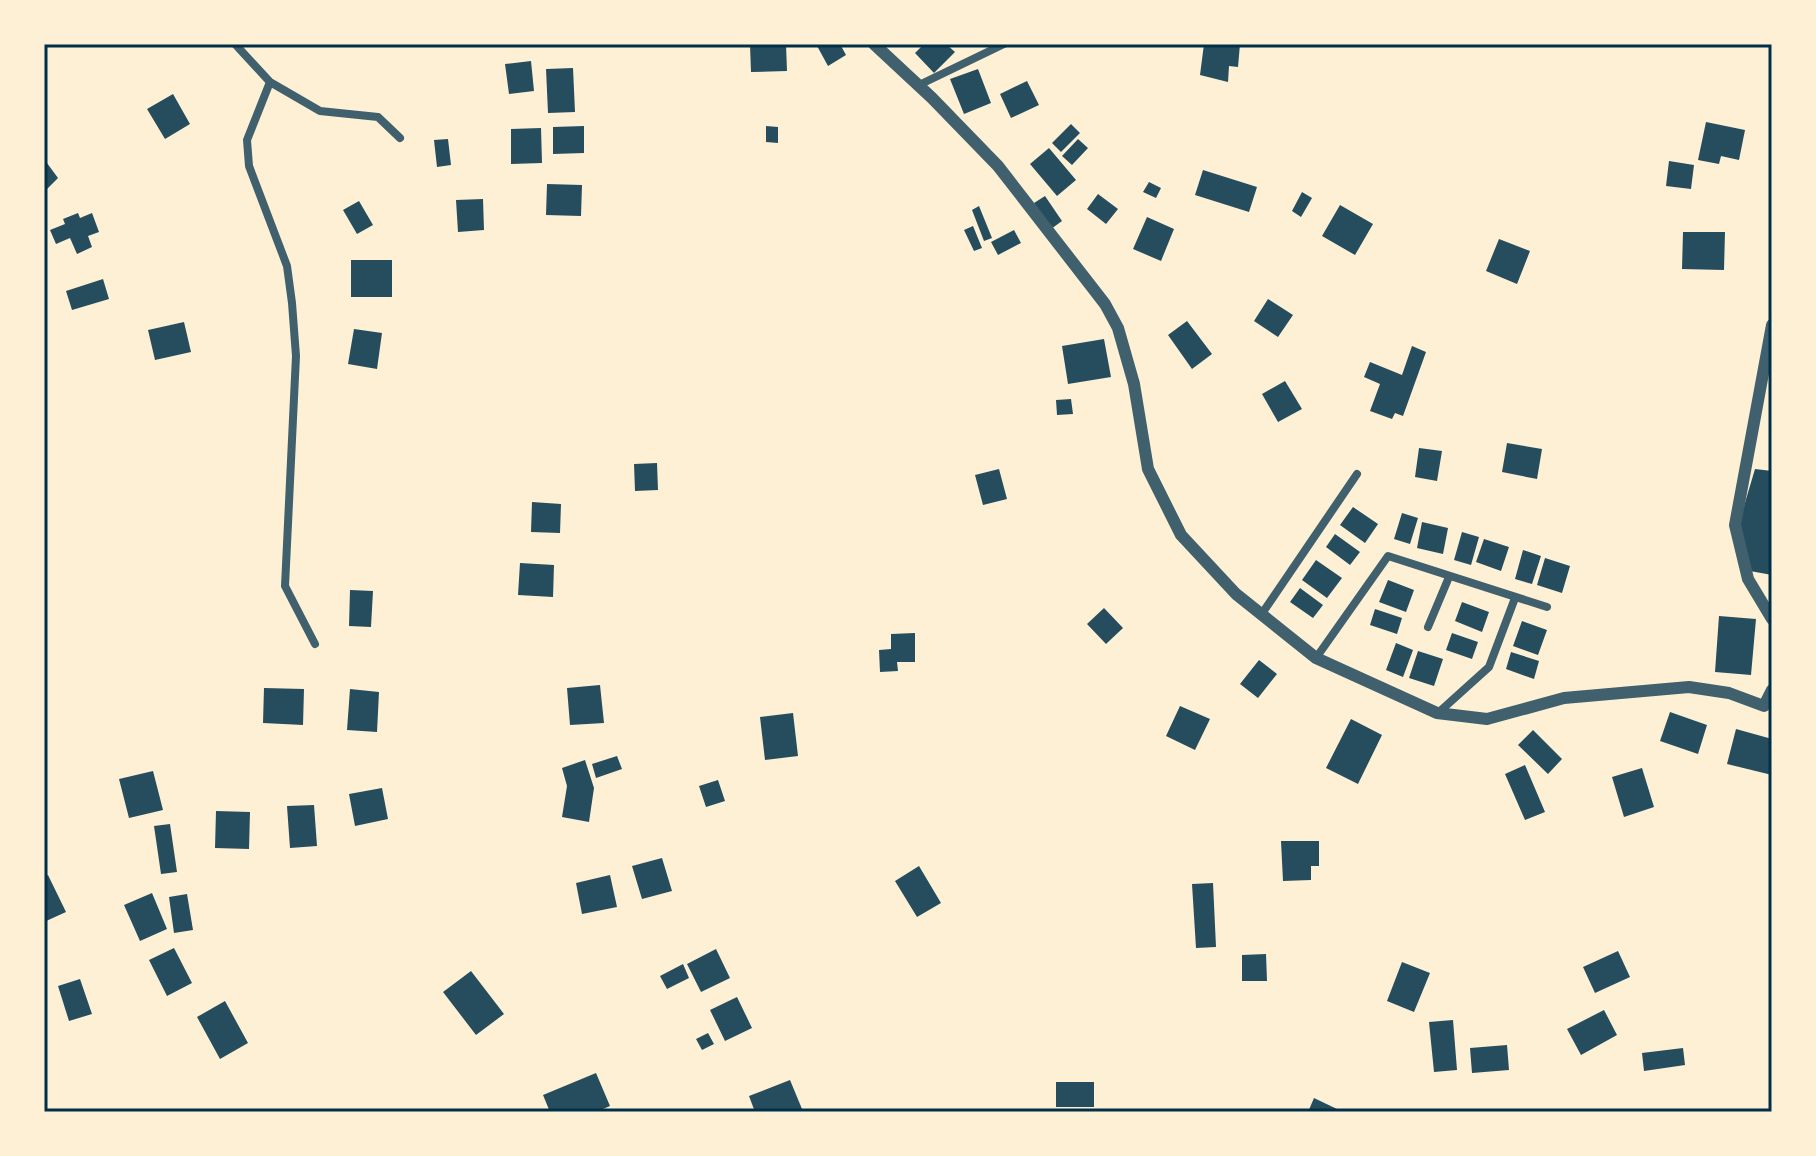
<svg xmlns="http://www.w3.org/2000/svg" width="1816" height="1156" font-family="'DejaVu Sans',sans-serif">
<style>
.building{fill:#264d5e}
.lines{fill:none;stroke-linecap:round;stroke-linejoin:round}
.minor{stroke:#3f606c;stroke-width:8}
.tertiary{stroke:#3f606c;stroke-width:12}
.neatline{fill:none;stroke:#003049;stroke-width:3}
</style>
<rect width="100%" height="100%" fill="#fdf0d5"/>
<!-- building -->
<path class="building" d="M786,44L787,71L751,72L750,45Z
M816,44H840L846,55L828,66Z
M924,44H946L955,52L934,73L915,53Z
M1204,44H1240L1238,67L1229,66L1228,82L1200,75Z
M531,61L534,91L509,94L505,64Z
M573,68L575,112L548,113L546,69Z
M978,69L991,103L964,114L950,79Z
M1027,81L1039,105L1011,118L1000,94Z
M173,94L190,124L165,139L147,109Z
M1706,122L1745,130L1739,160L1721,156L1719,164L1698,160Z
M1071,124L1080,133L1061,152L1052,143Z
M584,126V153L553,154V127Z
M766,126L778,127V143L766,142Z
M541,128L542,163L511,164V129Z
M448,139L451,165L437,167L434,140Z
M1078,139L1088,148L1072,165L1062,156Z
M1049,148L1076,180L1057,196L1030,164Z
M44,159L58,178L44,192Z
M1669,161L1694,165L1691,189L1666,186Z
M1203,170L1257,187L1249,212L1195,195Z
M1149,182L1161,188L1156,198L1143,192Z
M547,184L582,185L581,216L546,215Z
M1302,192L1312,198L1301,217L1292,211Z
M1098,194L1118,209L1106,224L1087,209Z
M1045,196L1062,221L1051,229L1034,203Z
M483,199L484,230L458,232L456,200Z
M359,201L373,225L357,234L343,210Z
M1340,205L1373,224L1355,255L1322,236Z
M979,206L992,238L984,241L972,210Z
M78,213L80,218L92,213L99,232L88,236L92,247L77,254L70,238L56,244L50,230L65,224L63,219Z
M1147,217L1174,229L1161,261L1133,249Z
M973,226L982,248L974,251L964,230Z
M1014,230L1021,243L998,255L991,242Z
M1683,232H1725L1724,270L1682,269Z
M1499,239L1530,251L1517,284L1486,271Z
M351,260H392V297H351Z
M103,279L109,299L72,310L66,291Z
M1268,299L1293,315L1278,337L1254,321Z
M1187,321L1212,354L1192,369L1168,335Z
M184,322L191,352L155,360L148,330Z
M354,329L382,333L377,369L348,364Z
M1104,339L1111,377L1068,384L1062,346Z
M1412,346L1426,352L1403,416L1395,413L1392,419L1370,411L1380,384L1364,377L1370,362L1402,375Z
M1285,381L1302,409L1278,422L1262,394Z
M1071,399L1073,414L1057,415L1056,400Z
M1507,443L1542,449L1537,479L1502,472Z
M1419,448L1442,451L1437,481L1415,477Z
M657,463L658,490L635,491L634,464Z
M999,469L1007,499L983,505L975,475Z
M1755,469L1772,471V575L1750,571L1739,523Z
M532,502L561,504L560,533L531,532Z
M1353,507L1378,524L1365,543L1340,525Z
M1402,513L1418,518L1410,544L1394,539Z
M1422,522L1448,528L1443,554L1417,548Z
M1462,532L1479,537L1471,565L1454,560Z
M1335,534L1360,552L1350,565L1326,547Z
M1484,539L1509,547L1501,571L1476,562Z
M1523,550L1541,556L1532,584L1515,579Z
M1545,558L1570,566L1562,593L1537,585Z
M1316,560L1342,578L1327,598L1302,580Z
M520,563L554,565L553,597L518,595Z
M1388,580L1414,590L1406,612L1379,602Z
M1300,588L1323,605L1313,618L1290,602Z
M350,590L373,591L371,627L349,626Z
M1462,602L1489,612L1482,632L1455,621Z
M1104,608L1123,628L1106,644L1087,624Z
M1375,609L1402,618L1397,634L1370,625Z
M1719,616L1756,619L1751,675L1715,672Z
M1522,621L1547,630L1538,655L1513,646Z
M915,633V662H897L898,671L880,672L879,650L891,649V634Z
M1452,633L1478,642L1472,659L1446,650Z
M1396,643L1413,650L1403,677L1386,670Z
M1418,651L1443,659L1434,686L1409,678Z
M1511,652L1539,661L1534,679L1506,669Z
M1259,660L1277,674L1258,698L1240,684Z
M600,685L604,723L570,725L567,688Z
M264,688L304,689L303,725L263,723Z
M350,689L379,692L377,732L347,730Z
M1180,706L1210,719L1195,750L1166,736Z
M1670,712L1707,725L1698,754L1660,741Z
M793,713L798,756L765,760L760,717Z
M1351,719L1382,735L1358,784L1326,768Z
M1736,729L1772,739V775L1727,764Z
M1533,730L1562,759L1548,774L1518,745Z
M617,756L622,769L596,778L592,764Z
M585,760L594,788L589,822L562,817L567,786L562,768Z
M1525,765L1545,812L1525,820L1505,774Z
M1642,768L1654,807L1624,817L1612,777Z
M153,771L163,810L129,818L119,779Z
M718,780L725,801L706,807L699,786Z
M382,788L388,819L355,826L349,794Z
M314,805L317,846L290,848L287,806Z
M216,811L250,812L249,849L215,848Z
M170,824L177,872L161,874L154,826Z
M1281,841H1319V866H1311V880L1283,881Z
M662,858L672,891L642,899L632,866Z
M919,866L941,903L917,917L895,881Z
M48,875L66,912L44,922V877Z
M610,875L617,907L582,914L576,883Z
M1213,883L1216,947L1196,948L1192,884Z
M152,893L167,929L140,941L124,905Z
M187,894L193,930L174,933L169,897Z
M174,948L192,983L167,996L149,960Z
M716,949L730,978L701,992L687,964Z
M1618,951L1630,977L1595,993L1583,967Z
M1266,954L1267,981H1242V955Z
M1402,962L1430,973L1414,1012L1387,1001Z
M683,964L689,978L667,989L660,976Z
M471,971L504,1014L476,1035L443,992Z
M80,979L92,1014L69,1021L58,986Z
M737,997L752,1028L725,1041L710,1010Z
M225,1001L248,1043L220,1059L197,1017Z
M1604,1010L1617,1035L1581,1055L1567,1029Z
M1453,1020L1457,1070L1434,1072L1429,1022Z
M708,1033L714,1044L702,1050L696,1039Z
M1507,1045L1509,1070L1472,1073L1470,1048Z
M1683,1048L1685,1065L1644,1071L1642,1053Z
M596,1073L610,1106L596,1112H550L543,1095Z
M790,1080L802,1109L755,1112L749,1096Z
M1056,1082H1094V1107H1056Z
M1314,1098L1337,1109L1335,1112H1308Z"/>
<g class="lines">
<!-- minor -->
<path class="minor" d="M235,44L270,82L320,111L378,117L400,138
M270,82L247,140L249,166L287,266L292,303L296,356L285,586L315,644
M919,85L1004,44
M1261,615L1357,474
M1428,627L1449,577
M1316,658L1388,556L1547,607
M1438,713L1489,667L1515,598"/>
<!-- tertiary -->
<path class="tertiary" d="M874,44L932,98L998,166L1105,304L1118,328L1134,384L1148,469L1181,535L1236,594L1316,658L1437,713L1487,719L1564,698L1689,687L1729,693L1764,706L1772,690
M1772,325L1735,525L1748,579L1772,619"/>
</g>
<!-- border -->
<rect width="1816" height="1156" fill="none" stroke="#fdf0d5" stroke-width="92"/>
<rect x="46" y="46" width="1724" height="1064" class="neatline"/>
</svg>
